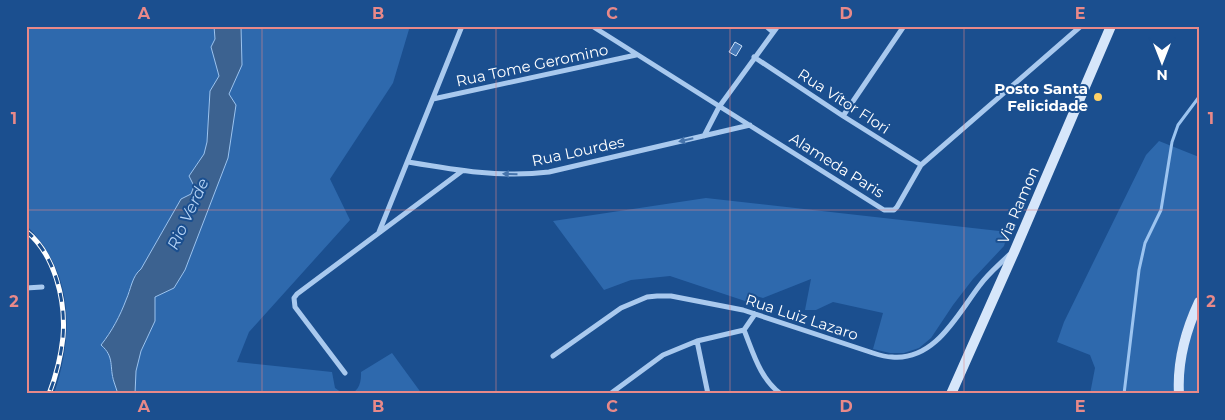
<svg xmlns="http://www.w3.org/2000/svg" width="1225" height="420" font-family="Montserrat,sans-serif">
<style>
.green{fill:#2e69ad}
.water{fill:#3c6290;stroke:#9cc4f0}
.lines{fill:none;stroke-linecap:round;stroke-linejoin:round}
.stream{stroke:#9cc4f0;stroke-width:3}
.building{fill:#4478b7;stroke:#cfe3fa}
.street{stroke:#a9c9ee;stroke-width:5}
.secondary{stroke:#d6e6fa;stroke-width:10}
.rail-casing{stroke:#fff;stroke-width:5}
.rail{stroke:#1b4f8f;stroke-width:3;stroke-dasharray:9;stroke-linecap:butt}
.oneway{fill:#4674ac}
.grid{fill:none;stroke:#e88989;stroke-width:1;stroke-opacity:0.55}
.poi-dot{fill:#ffd166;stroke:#1b4f8f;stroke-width:2}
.labels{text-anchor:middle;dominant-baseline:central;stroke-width:4;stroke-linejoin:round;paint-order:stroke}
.street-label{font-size:15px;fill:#fff;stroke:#1b4f8f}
.poi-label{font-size:15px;font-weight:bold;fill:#fff;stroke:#1b4f8f;text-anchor:end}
.water-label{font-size:16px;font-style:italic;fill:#b5d3f5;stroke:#1b4f8f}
.neatline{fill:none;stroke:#e88989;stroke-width:2}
.grid-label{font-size:16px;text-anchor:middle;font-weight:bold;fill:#e88989}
</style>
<rect width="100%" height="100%" fill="#1b4f8f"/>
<!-- green -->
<path class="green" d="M26,26H214L215,39L211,47L219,76L210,91L207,142L204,154L189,176L194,186L191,194L181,199L141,269C132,276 131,289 126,300C120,316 112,331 101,345C115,357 109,367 114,382C115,386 117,390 118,394H54C74,334 74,272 26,225Z
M241,26H410L393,83L330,179L350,220L249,332L237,362L332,372L335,388C351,400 362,391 361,372L392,353L422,394H135L136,371L141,351L155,321V296L174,288L185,270L228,158L229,94L242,65Z
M1159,141L1199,157V292C1182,324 1172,358 1175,394H1090L1095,368L1090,355L1057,342L1064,322L1146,155Z
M706,198L1008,232L1004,246L973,279L953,305L931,338L919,348L904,353H890L873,349L883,313L833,302L816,310H805L811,279L763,298L756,296L748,302L670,276L631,280L604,290L553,221Z
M1199,310V394H1182L1185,350Z"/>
<!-- water -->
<path class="water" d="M214,26H241L242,65L229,94L236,105L228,158L185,270L174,288L155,297V321L141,351L136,371L135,394H118C117,390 115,386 114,382C109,367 115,357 101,345C112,331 120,316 126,300C131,289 132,276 141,269L181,199L191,194L194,186L189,176L204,154L207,142L210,91L219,76L211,47L215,39Z"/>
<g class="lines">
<!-- stream -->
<path class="stream" d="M1124,394L1139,270L1145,243L1161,210L1172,142L1178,125L1199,97"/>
</g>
<!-- building -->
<path class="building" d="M735,42L742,46L736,56L729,52Z"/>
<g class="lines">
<!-- street -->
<path class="street" d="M592,26L884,210H894L897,207L921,165L1081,26
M766,26L773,32
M754,57L843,116L921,165
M433,99L636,55
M843,116L904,26
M704,136L719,107L778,26
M408,162C455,170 501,178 549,172L750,125
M379,232L462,26
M26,288L42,287
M744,330C753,352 760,379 781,394
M744,330L755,314
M697,341L708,394
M553,356L621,308L647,297L657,296H671L743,310L873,353C879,355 886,357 892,357C935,361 957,315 980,285C988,274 999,265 1009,255
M345,373L295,307L294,298L297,294L462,171
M610,394L663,355L697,341L744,330"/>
<!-- secondary -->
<path class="secondary" d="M951,394L1015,250L1111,26
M1179,394C1177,361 1185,332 1199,302"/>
<defs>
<path id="rail" d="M26,231C55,254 66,301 63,337C61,356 56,376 49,394"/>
</defs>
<!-- rail casing -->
<use href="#rail" class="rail-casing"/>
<!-- rail -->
<use href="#rail" class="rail"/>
</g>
<!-- one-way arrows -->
<defs><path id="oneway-solid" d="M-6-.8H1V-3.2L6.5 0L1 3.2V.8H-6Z" transform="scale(1.25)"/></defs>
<g class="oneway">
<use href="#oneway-solid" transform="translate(686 140) rotate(167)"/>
<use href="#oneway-solid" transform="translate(510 174) rotate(-178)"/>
</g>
<!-- grid -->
<path class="grid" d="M262,26V394M496,26V394M730,26V394M964,26V394M26,210H1199"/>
<!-- markers -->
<circle class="poi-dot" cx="1098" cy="97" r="5"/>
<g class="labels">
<!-- street labels -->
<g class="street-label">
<text transform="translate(532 65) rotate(-12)">Rua Tome Geromino</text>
<text transform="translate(844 101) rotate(33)">Rua Vítor Flori</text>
<text transform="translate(578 151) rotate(-12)">Rua Lourdes</text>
<text transform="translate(837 165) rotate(32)">Alameda Paris</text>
<text transform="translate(1018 205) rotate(-67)">Via Ramon</text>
<text transform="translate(802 317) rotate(18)">Rua Luiz Lazaro</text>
</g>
<!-- poi labels -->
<g class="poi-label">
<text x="1088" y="88">Posto Santa<tspan x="1088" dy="17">Felicidade</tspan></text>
</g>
<!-- water labels -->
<g class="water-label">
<text transform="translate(188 214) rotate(-65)">Rio Verde</text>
</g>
</g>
<!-- border -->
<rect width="1225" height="420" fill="none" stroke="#1b4f8f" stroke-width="55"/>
<!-- north arrow -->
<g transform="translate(1162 62) rotate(180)" stroke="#1b4f8f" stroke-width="4" paint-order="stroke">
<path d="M0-4L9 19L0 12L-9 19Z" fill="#ffffff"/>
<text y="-8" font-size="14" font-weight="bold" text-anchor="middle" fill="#ffffff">N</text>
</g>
<rect x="28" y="28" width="1170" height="364" class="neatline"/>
<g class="grid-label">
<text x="144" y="19">A</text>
<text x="378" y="19">B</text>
<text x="612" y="19">C</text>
<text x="846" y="19">D</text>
<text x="1080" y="19">E</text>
<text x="14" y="124">1</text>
<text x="1211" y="124">1</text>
<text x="14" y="307">2</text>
<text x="1211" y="307">2</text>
<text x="144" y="412">A</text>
<text x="378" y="412">B</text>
<text x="612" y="412">C</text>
<text x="846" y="412">D</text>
<text x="1080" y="412">E</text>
</g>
</svg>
